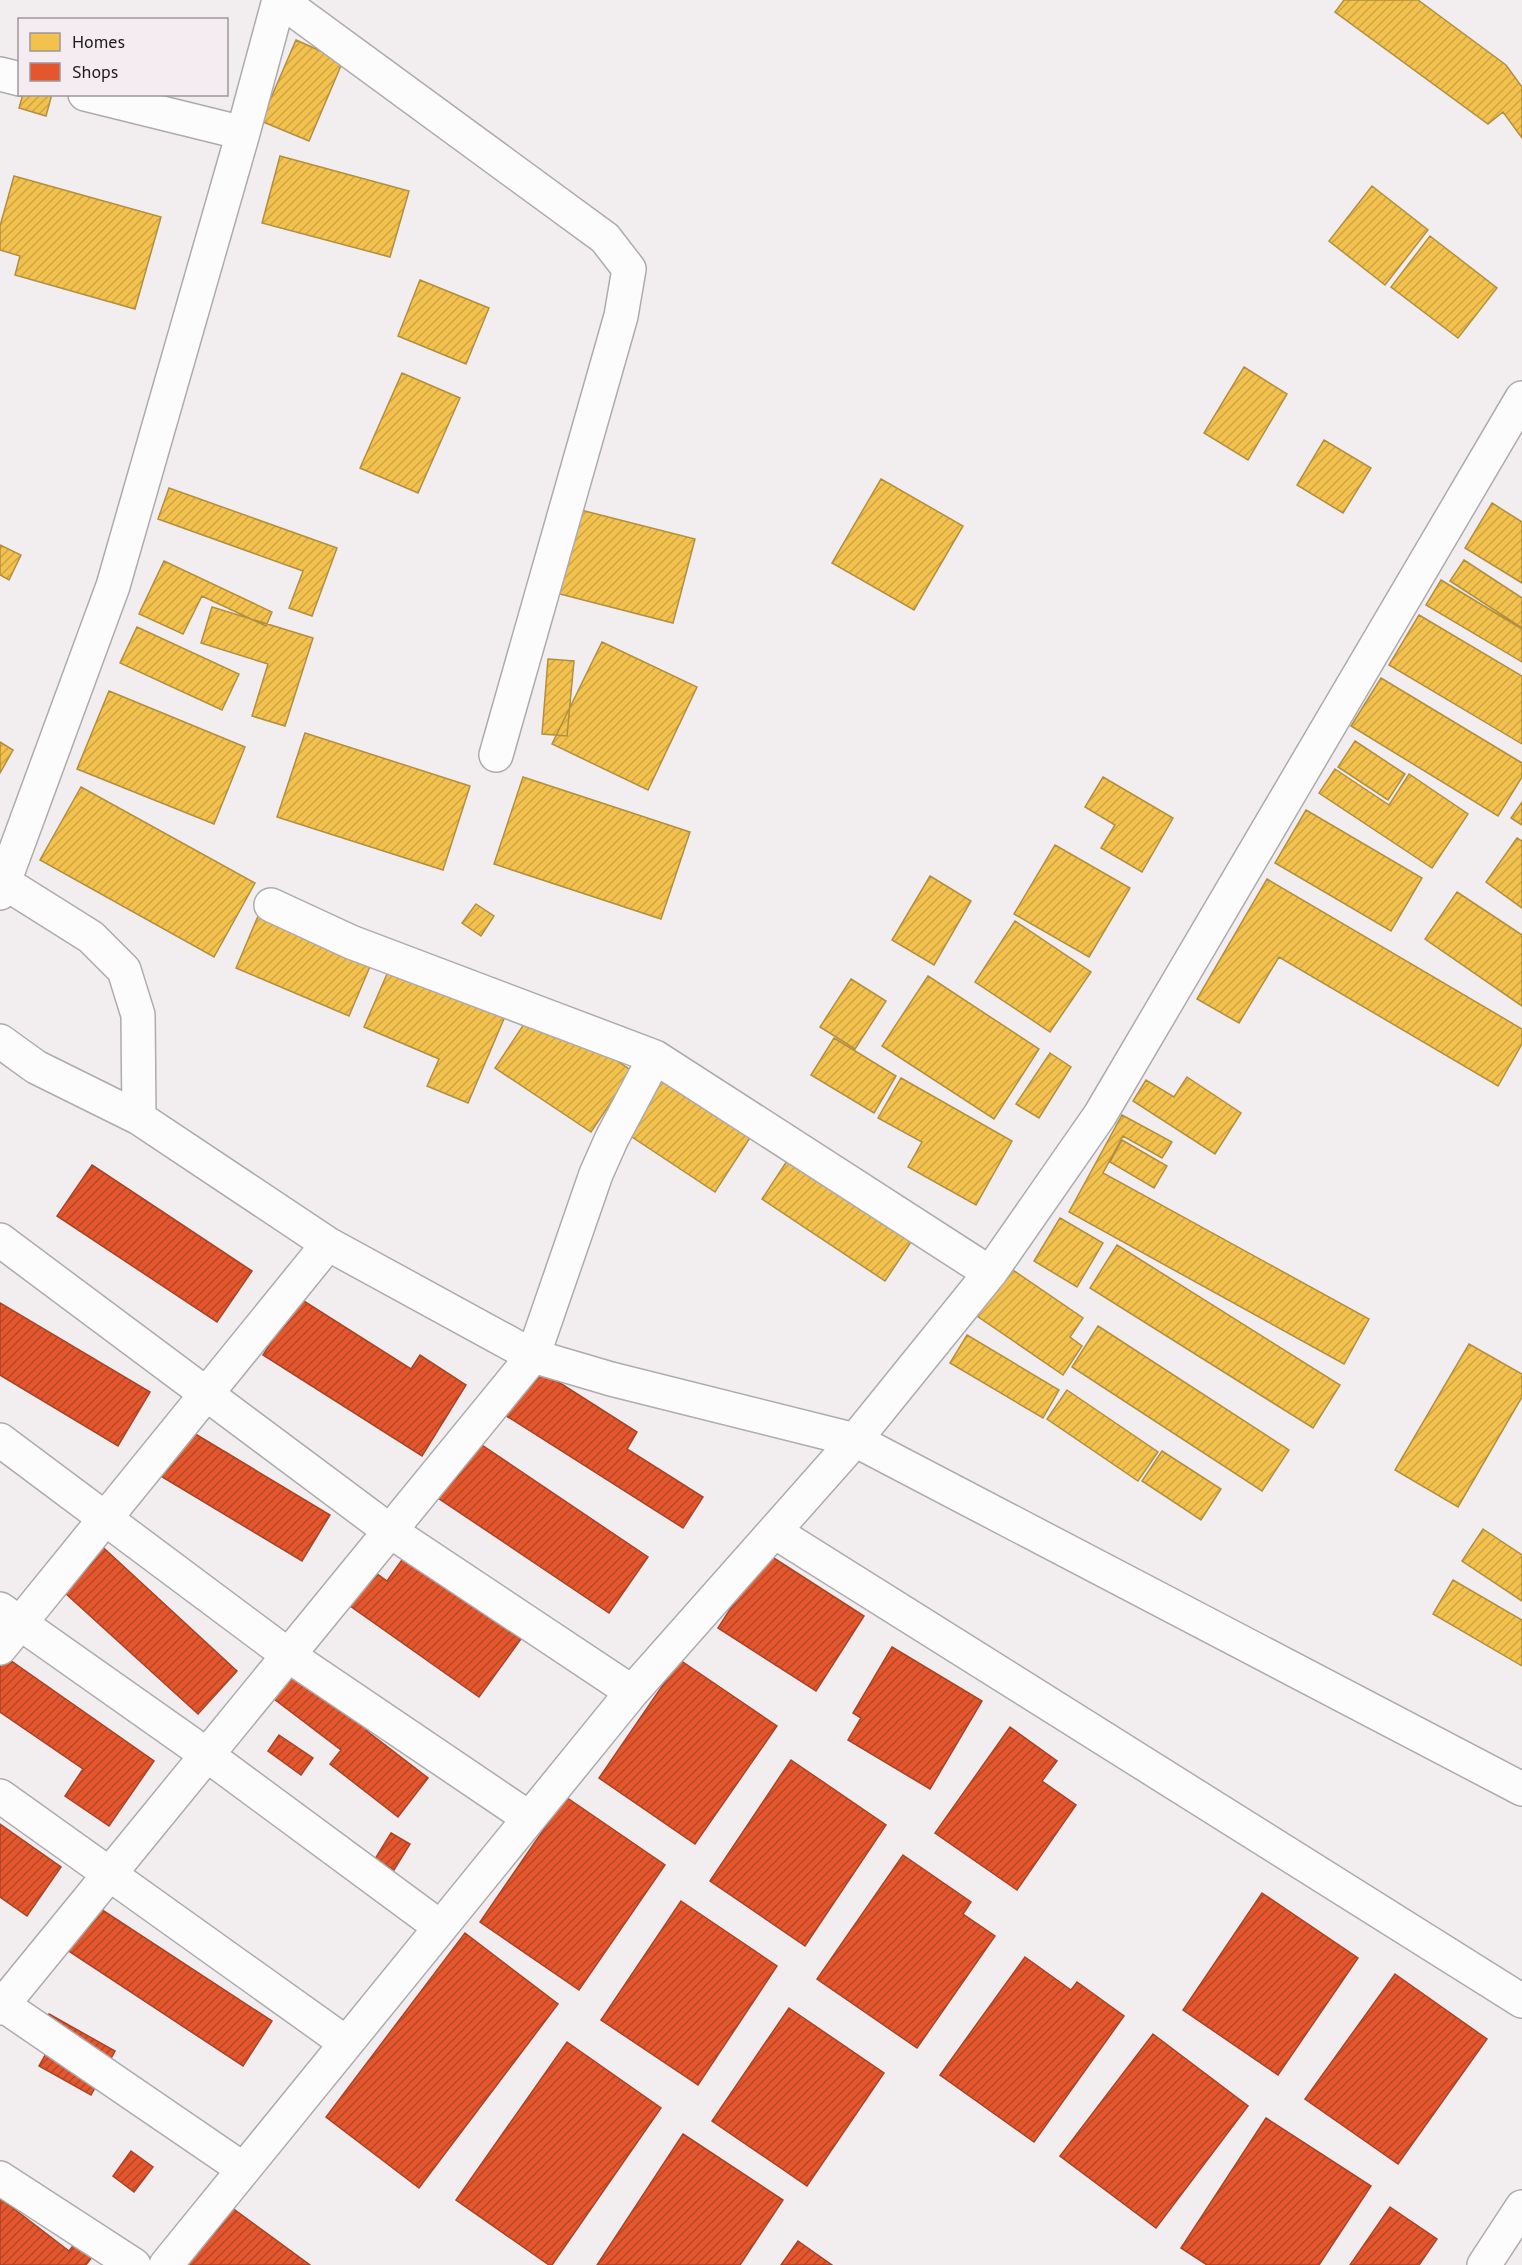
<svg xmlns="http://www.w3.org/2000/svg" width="1522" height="2265" font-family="'PT Sans',sans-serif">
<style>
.homes{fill:url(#homes-hatch);stroke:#b28f3f;stroke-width:1.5}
.shops{fill:url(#shops-hatch);stroke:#a84428;stroke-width:1.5}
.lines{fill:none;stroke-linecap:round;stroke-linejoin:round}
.minor-casing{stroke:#aeabad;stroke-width:36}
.minor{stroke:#fdfcfd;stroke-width:33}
</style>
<defs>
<pattern id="homes-hatch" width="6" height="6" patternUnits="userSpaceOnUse" patternTransform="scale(1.5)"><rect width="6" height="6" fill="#f2c14e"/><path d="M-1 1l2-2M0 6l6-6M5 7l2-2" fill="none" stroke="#cfa544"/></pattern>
<pattern id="shops-hatch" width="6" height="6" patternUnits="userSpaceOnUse" patternTransform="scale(1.5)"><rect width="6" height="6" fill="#e4572e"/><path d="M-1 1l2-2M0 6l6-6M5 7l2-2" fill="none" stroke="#b84726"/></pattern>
</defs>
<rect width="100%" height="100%" fill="#f2eef0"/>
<!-- homes -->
<path class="homes" d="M1344,0H1418L1506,65L1522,87V138L1503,112L1488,124L1335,12Z
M296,40L343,61L309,141L261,121Z
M23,94H52L46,116L19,108Z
M280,156L409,191L390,257L262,223Z
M14,176L161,217L135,309L15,275L20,256L0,250V226Z
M1372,186L1428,230L1385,285L1329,241Z
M1430,236L1497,288L1458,338L1391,287Z
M420,280L489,308L466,364L398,336Z
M1244,367L1287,394L1248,460L1204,433Z
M402,373L460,398L418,493L360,468Z
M1324,440L1371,468L1343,513L1297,485Z
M881,479L963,526L914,610L832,563Z
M169,488L337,548L312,616L289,608L303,571L158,519Z
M1492,503L1522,522V583L1465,548Z
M573,508L695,539L673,623L552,592Z
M0,545L21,555L9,580L0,575Z
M1464,560L1522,598V628L1450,581Z
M164,561L272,612L266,626L202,596L183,634L139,614Z
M1441,580L1522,629V662L1426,605Z
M212,607L313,638L285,726L252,716L268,664L201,643Z
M1419,615L1522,676V744L1389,665Z
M137,627L239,674L222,710L120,663Z
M602,642L697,687L648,790L552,744Z
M548,659L574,661L567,736L542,734Z
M1381,678L1522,763V777L1498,816L1351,726Z
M109,691L245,747L214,824L77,769Z
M305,733L470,786L443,870L277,817Z
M1355,741L1405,774L1388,800L1338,767Z
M0,742L13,750L0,773Z
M1335,769L1389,805L1409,774L1468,814L1432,868L1319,793Z
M523,777L690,832L661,919L494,864Z
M1103,777L1173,818L1142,872L1101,848L1115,825L1085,807Z
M81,787L255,883L214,957L40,860Z
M1522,802V825L1511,818Z
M1306,810L1422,878L1391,931L1275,863Z
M1517,838L1522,841V908L1486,882Z
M1055,845L1130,888L1089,957L1014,914Z
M930,876L971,901L934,965L892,940Z
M1267,879L1522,1029V1044L1498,1086L1279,957L1239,1023L1197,999Z
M1457,892L1522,935V1006L1425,939Z
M267,895L380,943L349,1016L236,968Z
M476,904L494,916L481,936L462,923Z
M1015,921L1091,972L1050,1032L975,982Z
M397,951L512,1000L468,1103L427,1086L439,1059L364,1027Z
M928,976L1039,1049L994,1119L882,1046Z
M851,979L886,1001L855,1049L820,1027Z
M536,1006L632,1071L591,1132L495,1068Z
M834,1038L896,1076L874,1113L811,1075Z
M1050,1053L1071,1067L1039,1118L1016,1104Z
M660,1067L755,1130L715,1192L620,1129Z
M1187,1077L1241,1113L1215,1154L1133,1101L1146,1080L1174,1097Z
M901,1078L1012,1141L976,1205L908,1167L922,1142L878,1118Z
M1122,1115L1172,1142L1162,1158L1123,1136L1103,1173L1369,1319L1344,1364L1069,1212Z
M804,1135L927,1218L885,1281L762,1199Z
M1122,1140L1167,1166L1154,1188L1110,1162Z
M1060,1218L1103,1243L1077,1287L1034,1261Z
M1117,1245L1340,1385L1313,1428L1090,1288Z
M1010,1268L1083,1318L1070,1337L1082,1346L1063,1375L977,1316Z
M1098,1326L1289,1450L1262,1491L1072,1367Z
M967,1335L1059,1390L1043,1418L950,1363Z
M1469,1344L1522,1374V1397L1458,1507L1395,1470Z
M1067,1390L1158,1452L1138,1481L1047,1419Z
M1162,1451L1221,1489L1201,1520L1142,1481Z
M1483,1529L1522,1555V1601L1462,1561Z
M1453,1580L1522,1620V1666L1433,1614Z"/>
<!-- shops -->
<path class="shops" d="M92,1165L252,1271L217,1322L57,1216Z
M299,1298L411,1369L420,1355L466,1385L422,1456L263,1355Z
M0,1303L150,1392L118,1446L0,1375Z
M527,1362L637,1432L627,1449L703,1497L683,1528L497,1410Z
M187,1429L330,1515L302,1561L159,1475Z
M467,1435L648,1557L609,1613L429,1492Z
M94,1539L237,1671L198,1714L54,1583Z
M766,1553L864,1616L816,1691L718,1628Z
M404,1557L521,1639L479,1697L336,1596L361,1562L387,1581Z
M892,1647L982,1701L930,1789L848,1740L861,1718L853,1713Z
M290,1650L378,1717L367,1731L428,1778L398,1817L330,1764L341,1750L261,1689Z
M0,1653L154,1761L109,1826L65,1796L83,1769L0,1712Z
M680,1660L777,1726L695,1844L599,1778Z
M1010,1727L1057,1761L1042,1781L1076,1805L1017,1890L935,1833Z
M279,1735L313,1758L301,1775L268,1751Z
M791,1760L886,1825L805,1946L710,1881Z
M566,1797L665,1865L579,1990L480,1922Z
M0,1824L61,1867L27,1916L0,1897Z
M391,1833L410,1844L394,1870L375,1859Z
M903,1855L971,1902L963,1914L995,1936L917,2048L817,1979Z
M1262,1893L1358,1958L1278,2075L1183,2010Z
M87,1900L272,2021L243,2066L58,1944Z
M681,1901L777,1966L698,2085L601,2020Z
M465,1933L558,2004L419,2188L326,2117Z
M1025,1957L1071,1990L1077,1982L1124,2016L1034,2142L940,2075Z
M1395,1974L1487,2039L1398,2164L1305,2099Z
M789,2008L884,2073L807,2186L712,2121Z
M49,2014L115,2051L91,2095L39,2066L53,2041L39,2033Z
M1153,2034L1248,2106L1156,2228L1060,2156Z
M567,2042L661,2108L552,2265H549L456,2200Z
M1266,2118L1371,2186L1319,2265H1207L1181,2248Z
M683,2134L783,2200L740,2265H597Z
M131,2151L153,2167L134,2192L113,2176Z
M0,2198L69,2251L91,2222L108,2236L86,2265H0Z
M231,2207L310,2265H188Z
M1390,2207L1437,2239L1419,2265H1350Z
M798,2241L832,2265H781Z"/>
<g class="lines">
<defs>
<path id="minor" d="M280,0L605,238L629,269L621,316L496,755
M0,74L20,79
M85,94L243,133
M5,883L91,937L124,970L138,1015L139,1118
M0,893L113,586L243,133L279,0
M271,905L351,942L655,1057L990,1273
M0,1041L36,1067L139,1118L328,1244L533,1356L611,1379L855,1440L1522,1789
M0,1240L390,1531L632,1692
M0,1440L288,1655L529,1818
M775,1532L1522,2001
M0,1609L207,1755L440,1927
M0,1648L328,1244
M0,1796L346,2043
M0,2003L243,2169
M0,2008L533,1356L596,1174L612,1138L655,1057
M0,2178L134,2265
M166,2265L632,1692L855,1440L990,1273L1100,1115L1522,398
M1484,2265L1522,2207"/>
</defs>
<!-- minor casing -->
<use href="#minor" class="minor-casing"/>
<!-- minor -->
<use href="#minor" class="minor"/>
</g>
<!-- legend -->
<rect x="18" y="18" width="210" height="78" fill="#f4ecf1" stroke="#9d989b" stroke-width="1.5"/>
<rect x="30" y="33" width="30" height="18" fill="#f2c14e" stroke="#9d989b" stroke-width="1.5"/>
<text x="72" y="48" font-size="18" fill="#1b191b">Homes</text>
<rect x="30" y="63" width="30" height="18" fill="#e4572e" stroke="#9d989b" stroke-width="1.5"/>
<text x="72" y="78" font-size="18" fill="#1b191b">Shops</text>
</svg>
